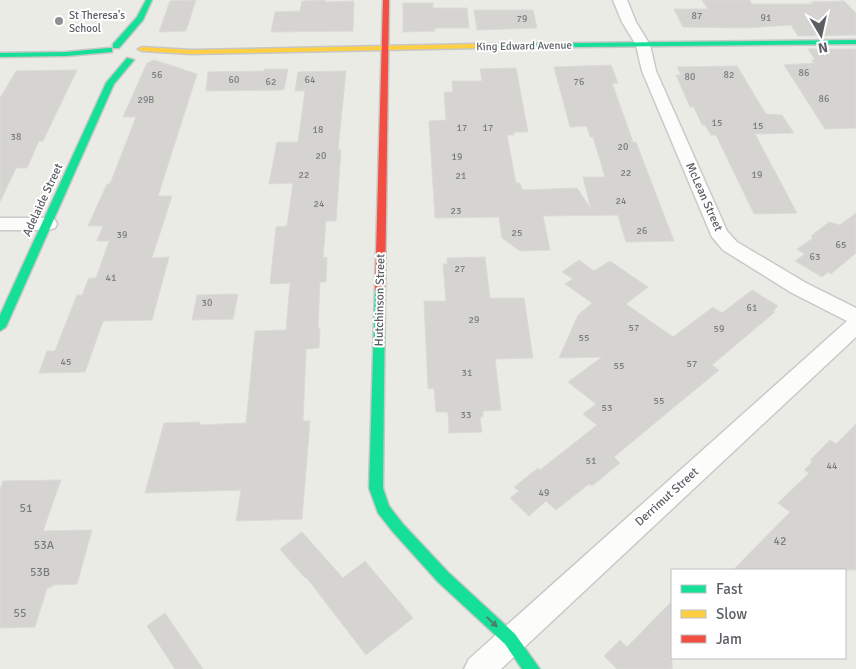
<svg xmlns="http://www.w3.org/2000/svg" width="856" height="669" font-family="Signika,sans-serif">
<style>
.building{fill:#d5d4d1;stroke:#dadad6}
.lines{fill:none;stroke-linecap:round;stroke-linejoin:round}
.street-casing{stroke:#c9c9c8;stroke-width:3}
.fast-casing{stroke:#c7c8c6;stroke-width:3}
.slow-casing{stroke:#c7c8c6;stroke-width:3}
.jam-casing{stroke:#c7c8c6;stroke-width:3}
.street{fill:#fcfcfb;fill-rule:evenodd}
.fast{fill:#16e098;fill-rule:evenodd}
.slow{fill:#ffcf43;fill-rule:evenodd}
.jam{fill:#f24e42;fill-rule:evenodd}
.oneway{fill:#4a7f71}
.poi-dot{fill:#8d9092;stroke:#fff;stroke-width:2}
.labels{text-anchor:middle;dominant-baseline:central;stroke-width:4;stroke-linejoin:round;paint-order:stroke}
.number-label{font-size:10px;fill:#7a7d80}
.far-poi-label{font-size:11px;fill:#5b5f64;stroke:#fff;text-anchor:start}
.far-street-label{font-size:11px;fill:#5b5f64;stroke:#fff}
.street-label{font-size:12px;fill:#5b5f64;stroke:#fff}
.near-number-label{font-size:12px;fill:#7a7d80}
</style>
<rect width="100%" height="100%" fill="#ebebe6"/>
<!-- building -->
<path class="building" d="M196,0L186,31L159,32L170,1Z
M325,0V2L354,1L353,31L271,32L275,12L300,11L302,1Z
M702,0H749L752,4H813L811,2L844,1L856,13V35L798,36L791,25L746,28L683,27L674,9H708Z
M403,3H433V8H467L469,28H435V31L403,32Z
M474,10H533L537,28L477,30Z
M808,49H856V128L825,129L784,65L814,63L811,60H815Z
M154,60L197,74L158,196H172L152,258L169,257L152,320L103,321L85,372L39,373L47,351H55L77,295H82L89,278H96L109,241H97L103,226H88L107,184H110L136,117H123L147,63Z
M611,65L618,83H612L633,142H636L674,241L626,242L618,215L543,216L550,250L520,251L502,238L499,217L435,218L429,121L446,120L444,92H453L452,81H482L480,69L516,68L528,132H514V135H507L516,183H520L522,190L577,188L591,209L583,177H605L593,137H590L587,126L570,127L554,67Z
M737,66L766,114L782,115L794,133L755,134L797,213L754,214L716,135H711L705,125H702L694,107H690L676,75H681L677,67Z
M265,69H288L284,90L206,91L208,72L264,71Z
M77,70L43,141H39L27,168H16L0,202V98L16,71Z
M346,71L338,150H341L336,221H326L323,258L327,257L326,282H320L318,328H320L319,348L306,349L303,421H310L302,519L236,521L241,490L145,493L164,423L200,422L199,425L246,423L255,331L286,330L290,283L270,284L276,227L287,226L293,183L269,184L277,142H298L305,91H295L298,72Z
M856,213V253L831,274L828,272L822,277L795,261L805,254L797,249L813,238L811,236L829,222L840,225Z
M485,257L490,298H524L533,358L495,359L501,410L483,411V417H480L482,432L449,433L448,412H436L434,388L428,389L424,301H446L443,264H447V258Z
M579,260L594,271L610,261L648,287L626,304L673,337L713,307L722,313L752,290L778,306L773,311L775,312L712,365L719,370L614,457L620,463L592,486L589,484L556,510L546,501L529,516L510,498L519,491L514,487L538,468L540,470L597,425L583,414L596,404L568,382L602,357L559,358L578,315L592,303L565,284L573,279L562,272Z
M238,294L233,319L192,320L197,295Z
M856,424V570H733L790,512L778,503L809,473L804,470L812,462L810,460L830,440L836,444Z
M61,480L43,531L92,530L77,584L53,585L52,587L47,588L35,627L0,628V490L3,481Z
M302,532L343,578L365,561L413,618L366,655L306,577L305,578L280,549Z
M672,601V669H617L604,656L620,640L627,647Z
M165,613L203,669H175L147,626Z"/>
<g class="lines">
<defs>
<path id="street" d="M613,0H627L636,22L650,45L656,71L727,231L737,242L806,283L856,308V337L501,669H464L469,659L847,321L792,293L723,250L712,237L642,71L636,45L622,22Z
M0,218H48L55,220L57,224L55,228L48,230H0Z"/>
<path id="fast" d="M146,0H152L143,20L119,48H113V44L137,17Z
M856,40V44L475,48L471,46L475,44Z
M109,48H112V52L66,56L0,57V53L66,52Z
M127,58L134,60L114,84L6,327L0,331V315L106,83Z
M380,286L385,290L383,488L389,506L403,524L448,572L515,634L540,669H522L505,644L438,582L393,532L378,513L369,488L375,290Z"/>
<path id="slow" d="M475,44L479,46L478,48L191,54L142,51L138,49L142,47L191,50Z"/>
<path id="jam" d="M383,0H389L385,290L380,294L375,290Z"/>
</defs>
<!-- street casing -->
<use href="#street" class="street-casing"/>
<!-- fast casing -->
<use href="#fast" class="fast-casing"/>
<!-- slow casing -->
<use href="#slow" class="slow-casing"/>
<!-- jam casing -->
<use href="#jam" class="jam-casing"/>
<!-- street -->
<use href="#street" class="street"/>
<!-- fast -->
<use href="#fast" class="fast"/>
<!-- slow -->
<use href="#slow" class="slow"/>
<!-- jam -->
<use href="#jam" class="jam"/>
</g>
<!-- one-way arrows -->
<defs><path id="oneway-solid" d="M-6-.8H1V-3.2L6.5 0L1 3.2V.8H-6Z" transform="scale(1.25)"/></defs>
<use class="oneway" href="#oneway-solid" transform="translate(492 622) rotate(43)"/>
<!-- markers -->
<circle class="poi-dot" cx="59" cy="21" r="5"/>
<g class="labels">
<!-- number labels -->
<g class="number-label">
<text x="697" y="16">87</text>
<text x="766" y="18">91</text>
<text x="522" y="19">79</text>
<text x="804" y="73">86</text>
<text x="157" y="75">56</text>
<text x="729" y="75">82</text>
<text x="690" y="77">80</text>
<text x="234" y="80">60</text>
<text x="310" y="80">64</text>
<text x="271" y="82">62</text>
<text x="579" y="82">76</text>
<text x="824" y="99">86</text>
<text x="146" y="100">29B</text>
<text x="717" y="123">15</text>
<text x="758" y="126">15</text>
<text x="462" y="128">17</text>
<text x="488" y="128">17</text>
<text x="318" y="130">18</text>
<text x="16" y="137">38</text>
<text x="623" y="147">20</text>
<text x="321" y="156">20</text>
<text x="457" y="157">19</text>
<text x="626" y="173">22</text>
<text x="304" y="175">22</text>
<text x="757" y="175">19</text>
<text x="461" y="176">21</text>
<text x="621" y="201">24</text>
<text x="319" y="204">24</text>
<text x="456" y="211">23</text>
<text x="642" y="231">26</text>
<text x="517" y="233">25</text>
<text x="122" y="235">39</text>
<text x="841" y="245">65</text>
<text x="815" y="257">63</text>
<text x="460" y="269">27</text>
<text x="111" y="278">41</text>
<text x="207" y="303">30</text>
<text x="752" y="308">61</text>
<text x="474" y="320">29</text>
<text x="634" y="328">57</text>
<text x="719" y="329">59</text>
<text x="584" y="338">55</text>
<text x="66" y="362">45</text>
<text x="692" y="364">57</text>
<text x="619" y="366">55</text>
<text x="467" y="373">31</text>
<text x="659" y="401">55</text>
<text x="607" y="408">53</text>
<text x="466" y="415">33</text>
<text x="591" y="461">51</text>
<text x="832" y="466">44</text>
<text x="544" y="493">49</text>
</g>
<!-- far-poi labels -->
<g class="far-poi-label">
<text x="69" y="15">St Theresa's<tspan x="69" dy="13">School</tspan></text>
</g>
<!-- far-street labels -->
<g class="far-street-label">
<text transform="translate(524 46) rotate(-1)">King Edward Avenue</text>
</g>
<!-- street labels -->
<g class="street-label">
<text transform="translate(704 197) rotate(66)">McLean Street</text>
<text transform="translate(43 200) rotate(-65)">Adelaide Street</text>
<text transform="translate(380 300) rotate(-89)">Hutchinson Street</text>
<text transform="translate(667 497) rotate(-42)">Derrimut Street</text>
</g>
<!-- near-number labels -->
<g class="near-number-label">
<text x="26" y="508">51</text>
<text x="780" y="541">42</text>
<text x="44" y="545">53A</text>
<text x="40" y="572">53B</text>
<text x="20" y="613">55</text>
</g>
</g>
<!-- legend -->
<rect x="671" y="569" width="175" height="90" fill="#ffffff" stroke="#bdbfc1"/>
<rect x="681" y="585" width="25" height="8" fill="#16e098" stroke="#bdbfc1"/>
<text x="716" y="594" font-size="15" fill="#5b5f64">Fast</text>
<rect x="681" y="610" width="25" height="8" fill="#ffcf43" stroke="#bdbfc1"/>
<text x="716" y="619" font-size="15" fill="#5b5f64">Slow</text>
<rect x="681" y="635" width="25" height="8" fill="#f24e42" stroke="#bdbfc1"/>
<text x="716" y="644" font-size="15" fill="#5b5f64">Jam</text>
<!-- north arrow -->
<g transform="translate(821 35) rotate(171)" stroke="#ffffff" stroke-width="4" paint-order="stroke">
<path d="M0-4L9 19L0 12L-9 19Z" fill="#5b5f64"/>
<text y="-8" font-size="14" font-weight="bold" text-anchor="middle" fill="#5b5f64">N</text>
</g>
</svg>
